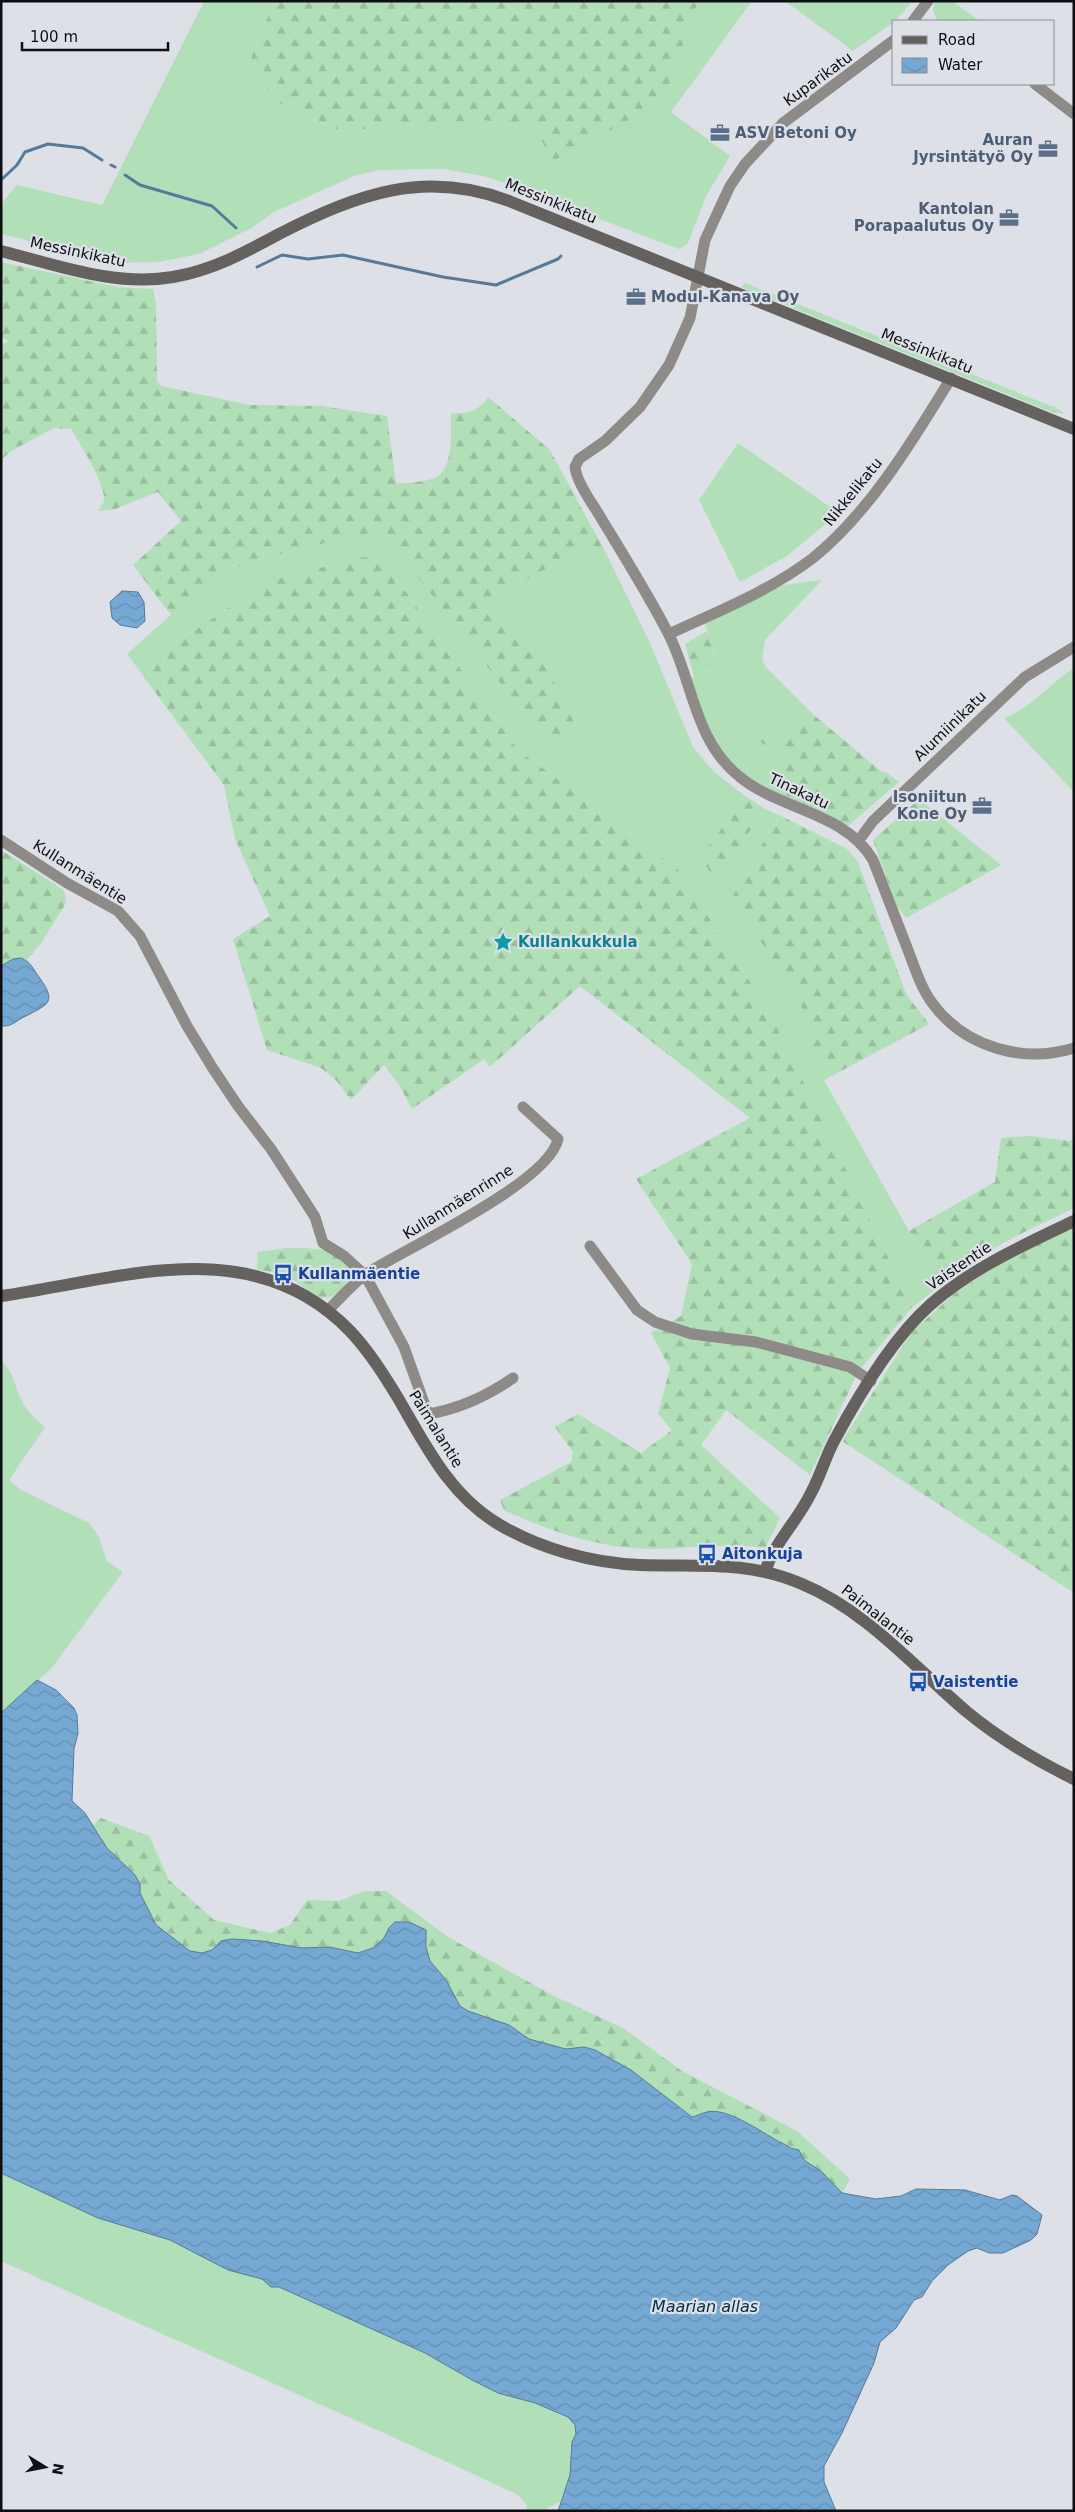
<svg xmlns="http://www.w3.org/2000/svg" width="1075" height="2512" font-family="'DejaVu Sans',sans-serif">
<style>
.grass{fill:#b1dfb8}
.forest{fill:url(#forest-firs)}
.water{fill:url(#water-waves);stroke:#567a98}
.lines{fill:none;stroke-linecap:round;stroke-linejoin:round}
.stream{stroke:#567a98;stroke-width:3}
.street{stroke:#8d8a88;stroke-width:11}
.secondary{stroke:#65615e;stroke-width:12}
.labels{text-anchor:middle;dominant-baseline:central;stroke-width:4.5;stroke-linejoin:round;paint-order:stroke}
.street-label{font-size:15px;fill:#0e0f12;stroke:#dde0e7}
.service-label{font-size:15px;font-weight:bold;fill:#4e5e75;stroke:#dde0e7;text-anchor:end}
.culture-label{font-size:15px;font-weight:bold;fill:#0d838f;stroke:#dde0e7;text-anchor:start}
.transit-label{font-size:15px;font-weight:bold;fill:#164399;stroke:#dde0e7;text-anchor:start}
.water-label{font-size:16px;font-style:italic;fill:#022c47;stroke:#dde0e7}
</style>
<defs>
<pattern id="forest-firs" width="22" height="20" patternUnits="userSpaceOnUse" patternTransform="scale(1.25)"><rect width="22" height="20" fill="#b1dfb8"/><path d="M5 1l3.5 6h-7zM16 11l3.5 6h-7z" fill="#97be9d"/></pattern>
<pattern id="water-waves" width="16" height="10" patternUnits="userSpaceOnUse" patternTransform="scale(1.25)"><rect width="16" height="10" fill="#75a8d2"/><path d="M0 5q4-4 8 0t8 0" fill="none" stroke="#648fb3"/></pattern>
</defs>
<rect width="100%" height="100%" fill="#dde0e7"/>
<!-- grass -->
<path class="grass" d="M204,1H252L270,12L248,66L277,102L340,131L483,120L537,129L551,161L597,136L667,92L698,1H752L671,112L730,156L706,196L688,243L679,249L488,177L444,169L379,170L354,176L274,212L253,227L199,254L159,262L120,263L1,234V204L17,185L102,205Z
M785,1H909L911,3L895,21L853,51Z
M935,1H952L980,21H937L933,10Z
M745,283L1056,408L1064,413H1054L741,287Z
M738,443L839,513L787,556L740,582L699,500Z
M373,536L392,544L512,698L564,750L575,724L546,666L489,607L491,596L528,579L578,550L607,555L650,643L693,747L713,771L745,796L700,858L716,879L765,809L779,815L731,899L799,995L824,1080L909,1231L946,1282L912,1307L770,1013L677,868L517,749L385,562L268,581L138,669L127,654L171,615L244,563L349,537Z
M822,580L765,640L762,660L765,666L815,716L787,739L757,728L754,738L781,755L770,789C719,764 709,729 691,679C719,657 718,655 704,623L775,586Z
M1074,668V792L1004,718C1031,708 1049,684 1074,668Z
M1,1360C15,1375 13,1382 21,1399C26,1411 36,1419 45,1427L9,1480L21,1490L89,1523L98,1535L107,1561L123,1572L50,1670L1,1713Z
M1,2173L98,2218L170,2240L228,2270L262,2279L271,2287H278L425,2353L472,2380L498,2393L535,2403L568,2417L575,2425L576,2434L572,2442L570,2475L560,2502L542,2511H526L527,2505L518,2495C347,2414 173,2340 1,2261Z"/>
<!-- forest -->
<path class="forest" d="M252,1H698L667,92L643,112L551,162L537,129L483,120L340,131L277,102L248,66L270,12Z
M1,262L117,287L153,289L156,304L157,381L161,386L250,405L321,406L387,416L396,484C408,482 423,483 434,478C455,470 450,432 451,414C468,413 478,412 488,397L550,450L607,555L578,550L528,579L491,596L490,607L546,666L575,724L564,751L512,698L392,544L373,536L349,537L244,563L171,615L133,565L181,521L158,492L115,509L98,511C100,508 103,504 104,501C107,486 79,442 71,429L54,428L11,451L1,460V345L8,342L6,339L1,338Z
M363,557L385,562L517,749L677,868L770,1013L912,1307L858,1372L810,1475L726,1410L701,1445L780,1518L765,1548C728,1543 692,1548 654,1549C601,1549 551,1532 504,1510L500,1500L571,1462L573,1452L555,1427L578,1414L641,1453L672,1430L658,1414L670,1368L651,1333L681,1316L692,1264L636,1179L750,1118L580,986L490,1067L484,1059L412,1109L401,1088L384,1065L351,1100L336,1080L321,1068L267,1050L233,939L270,916L235,839L224,785L138,669L268,581Z
M707,631C719,656 714,661 694,677L685,644Z
M815,716L882,772L887,773L899,782L848,826L770,789L781,755L754,738L757,728L787,739Z
M745,796L765,809L716,880L700,858Z
M919,799L1001,865L906,918L896,905L873,840Z
M779,815L847,849L858,862L906,994L929,1024L824,1080L798,995L731,899Z
M1,850L64,890L66,903L42,942L27,960L21,958L1,966Z
M1031,1136L1068,1141L1074,1139V1208C1029,1230 984,1249 946,1282L909,1231L995,1182L1001,1138Z
M1074,1227V1593L842,1441L911,1333L956,1292L1005,1261Z
M286,1248C306,1248 328,1246 344,1261C359,1275 339,1299 323,1298C311,1297 306,1289 297,1282C284,1274 272,1271 257,1270L258,1252Z
M101,1818L149,1836L169,1880L214,1920L270,1933L290,1925L307,1900L339,1901L365,1891H386L448,1937L554,1996L623,2028L682,2071L797,2131L850,2179L842,2193L822,2172L804,2160L799,2151L787,2148L780,2141C745,2129 733,2101 692,2117L631,2070L595,2050L584,2047L566,2049L529,2039L509,2025L468,2011L460,2006L446,1980L430,1961L426,1947V1930L389,1928L384,1938L373,1948L358,1953L329,1947L302,1948L262,1941L232,1939L221,1941L212,1950L202,1953L189,1951L156,1925L140,1893V1884L135,1875L106,1847L93,1825Z"/>
<!-- water -->
<path class="water" d="M122,591L138,592L144,602L145,621L137,628L120,625L112,618L110,602Z
M21,958C31,962 33,969 39,977C57,1002 49,1004 26,1016C16,1020 13,1027 1,1026V966L13,959Z
M37,1680L56,1690L74,1708L77,1715L78,1733L74,1749L72,1801L85,1813L106,1847L135,1875L140,1884V1893L156,1925L190,1951L202,1953L212,1950L221,1941L232,1939L262,1941L302,1948L329,1947L358,1953L373,1948L384,1938L389,1928L395,1922H409L426,1930V1947L430,1961L446,1980L460,2006L468,2011L509,2025L529,2039L566,2049L584,2047L595,2050L631,2070L692,2117C697,2116 702,2113 707,2112C727,2107 761,2132 778,2141C788,2145 786,2148 799,2150L804,2160L822,2172L842,2193L876,2199L901,2196L916,2189L965,2190L1000,2200L1012,2195L1017,2196L1042,2215L1037,2234L1031,2240L1003,2253H989L977,2248L968,2251L948,2265L932,2281L922,2297L914,2300L896,2328L880,2342L874,2363L842,2433L824,2466V2482L836,2511H558L570,2475L572,2442L576,2434L575,2425L568,2417L535,2403L498,2393L472,2380L425,2353L279,2287H271L262,2279L228,2270L170,2240L98,2218L1,2173V1713Z"/>
<g class="lines">
<!-- stream -->
<path class="stream" d="M111,165L115,167
M125,175L140,185L212,206L236,228
M1,180L17,165L25,152L48,144L83,148L102,160
M257,267L282,255L308,259L343,255L443,277L496,285L558,259L561,256"/>
<!-- street -->
<path class="street" d="M913,21L928,1
M894,40L783,123L745,164L730,186L705,240L690,318L669,365L640,407L605,441L579,459L575,467L576,472C580,488 593,504 601,518C624,556 648,594 668,633C693,681 694,741 740,777C780,810 845,812 873,860C884,888 895,917 906,945C914,965 920,987 933,1004C965,1047 1023,1064 1074,1048
M1035,84L1074,114
M669,634C718,611 770,591 813,558C870,512 913,440 951,378
M1,840L67,883L118,911L140,936L187,1026L212,1067L238,1106L271,1149L315,1217L323,1243L344,1256L365,1275L404,1347L428,1414C458,1409 487,1396 513,1378
M859,840L873,821L1025,677L1074,647
M590,1246L637,1310L655,1322L692,1334L756,1342L850,1367L871,1381
M327,1311C340,1299 352,1284 366,1274C406,1248 549,1183 558,1139L523,1107"/>
<!-- secondary -->
<path class="secondary" d="M1,251C57,265 115,287 173,277C213,270 246,252 281,233C358,194 425,169 509,201L1074,429
M1,1296C121,1279 253,1230 350,1331C369,1351 384,1375 398,1398C426,1446 450,1496 500,1525C541,1549 592,1563 640,1565C697,1567 747,1560 802,1584C867,1611 914,1667 967,1712C1000,1739 1035,1760 1074,1779
M765,1571C776,1540 797,1522 811,1493C820,1477 825,1458 834,1441C857,1398 893,1338 930,1305C972,1268 1024,1245 1074,1221"/>
</g>
<!-- icons -->
<defs>
<symbol id="office-bare" viewBox="-9 -9 18 18"><path d="M-6-3h4V-5.5h4V-3h4V5H-6ZM-1-4.5V-3h2v-1.5ZM-6 0V1H6V0Z" fill="#5c6f8a" stroke="#dde0e7" stroke-width="2.5" paint-order="stroke"/></symbol>
<symbol id="sight-bare" viewBox="-9 -9 18 18"><path d="M0-6L1.8-2.2L6-1.7L2.9 1.2L3.7 5.4L0 3.3L-3.7 5.4L-2.9 1.2L-6-1.7L-1.8-2.2Z" fill="#0f9aa8" stroke="#dde0e7" stroke-width="2.5" paint-order="stroke"/></symbol>
<symbol id="bus-bare" viewBox="-9 -9 18 18"><path d="M-5-6H5V4H4V6H2V4H-2V6H-4V4H-5ZM-3.5-4V0h7V-4ZM-3.5 1.2v1.5H-2V1.2ZM2 1.2v1.5H3.5V1.2Z" fill="#1a4fb4" stroke="#dde0e7" stroke-width="2.5" paint-order="stroke"/></symbol>
</defs>
<g fill-rule="evenodd">
<use href="#office-bare" x="706" y="119" width="28" height="28"/>
<use href="#office-bare" x="1034" y="135" width="28" height="28"/>
<use href="#office-bare" x="995" y="204" width="28" height="28"/>
<use href="#office-bare" x="622" y="283" width="28" height="28"/>
<use href="#office-bare" x="968" y="792" width="28" height="28"/>
<use href="#sight-bare" x="489" y="928" width="28" height="28"/>
<use href="#bus-bare" x="269" y="1260" width="28" height="28"/>
<use href="#bus-bare" x="693" y="1540" width="28" height="28"/>
<use href="#bus-bare" x="904" y="1668" width="28" height="28"/>
</g>
<g class="labels">
<!-- street labels -->
<g class="street-label">
<text transform="translate(818 79) rotate(-36)">Kuparikatu</text>
<text transform="translate(551 201) rotate(22)">Messinkikatu</text>
<text transform="translate(78 252) rotate(12)">Messinkikatu</text>
<text transform="translate(927 351) rotate(22)">Messinkikatu</text>
<text transform="translate(853 492) rotate(-51)">Nikkelikatu</text>
<text transform="translate(950 726) rotate(-44)">Alumiinikatu</text>
<text transform="translate(799 791) rotate(25)">Tinakatu</text>
<text transform="translate(80 872) rotate(32)">Kullanmäentie</text>
<text transform="translate(458 1202) rotate(-32)">Kullanmäenrinne</text>
<text transform="translate(959 1266) rotate(-34)">Vaistentie</text>
<text transform="translate(436 1429) rotate(58)">Paimalantie</text>
<text transform="translate(878 1615) rotate(38)">Paimalantie</text>
</g>
<!-- service labels -->
<g class="service-label">
<text x="735" y="133" text-anchor="start">ASV Betoni Oy</text>
<text x="1033" y="140">Auran<tspan x="1033" dy="17">Jyrsintätyö Oy</tspan></text>
<text x="994" y="209">Kantolan<tspan x="994" dy="17">Porapaalutus Oy</tspan></text>
<text x="651" y="297" text-anchor="start">Modul-Kanava Oy</text>
<text x="967" y="797">Isoniitun<tspan x="967" dy="17">Kone Oy</tspan></text>
</g>
<!-- culture labels -->
<g class="culture-label">
<text x="518" y="942">Kullankukkula</text>
</g>
<!-- transit labels -->
<g class="transit-label">
<text x="298" y="1274">Kullanmäentie</text>
<text x="722" y="1554">Aitonkuja</text>
<text x="933" y="1682">Vaistentie</text>
</g>
<!-- water labels -->
<g class="water-label">
<text x="705" y="2306">Maarian allas</text>
</g>
</g>
<!-- border -->
<rect width="1075" height="2512" fill="none" stroke="#0e0f12" stroke-width="5"/>
<!-- legend -->
<rect x="892" y="20" width="162" height="65" fill="#dde0e7" stroke="#8a8c92"/>
<rect x="902" y="36" width="25" height="8" fill="#65615e" stroke="#8a8c92"/>
<text x="938" y="45" font-size="15" fill="#0e0f12">Road</text>
<rect x="902" y="58" width="25" height="15" fill="url(#water-waves)" stroke="#8a8c92"/>
<text x="938" y="70" font-size="15" fill="#0e0f12">Water</text>
<!-- north arrow -->
<g transform="translate(45 2467) rotate(100)" stroke="#dde0e7" stroke-width="4" paint-order="stroke">
<path d="M0-4L9 19L0 12L-9 19Z" fill="#0e0f12"/>
<text y="-8" font-size="14" font-weight="bold" text-anchor="middle" fill="#0e0f12">N</text>
</g>
<!-- scale -->
<path d="M22 42v8h146v-8" fill="none" stroke="#0e0f12" stroke-width="2.5"/>
<text x="30" y="42" font-size="15" fill="#0e0f12" stroke="#dde0e7" stroke-width="4" paint-order="stroke">100 m</text>
</svg>
